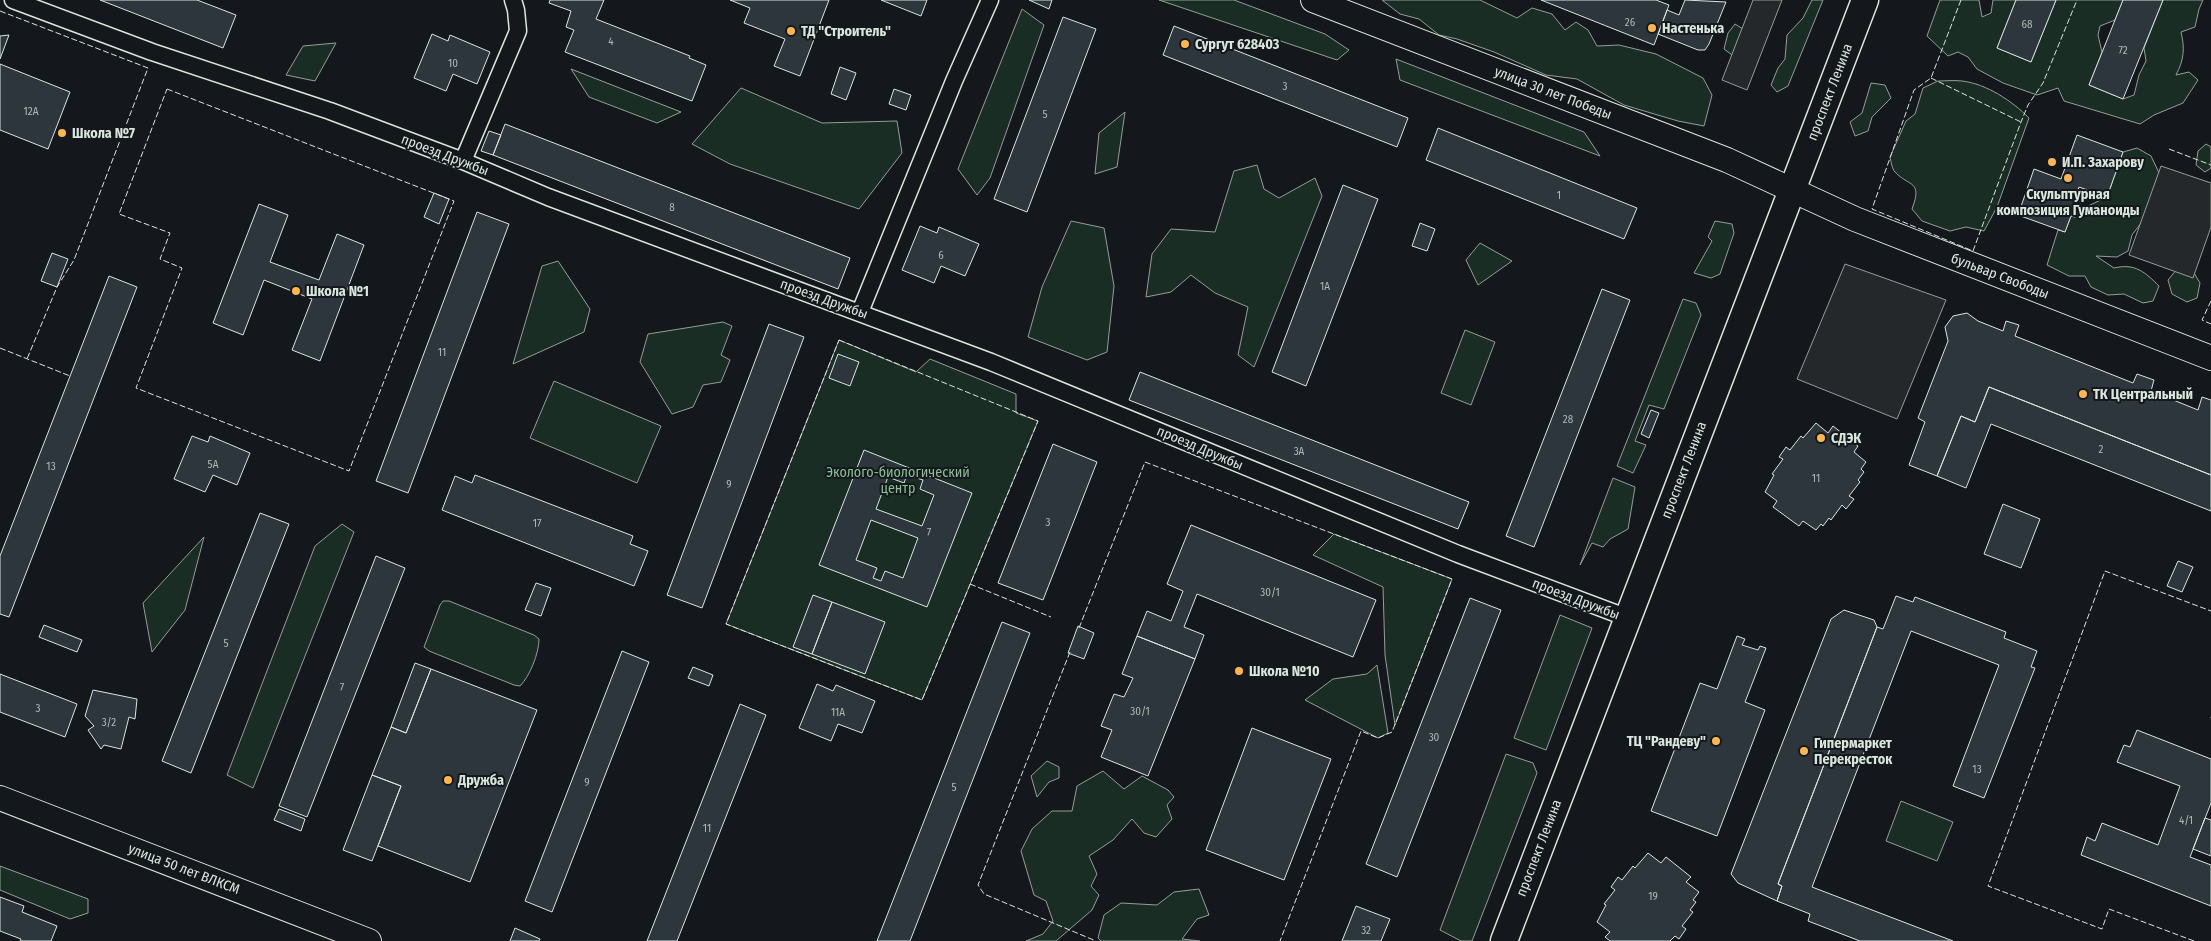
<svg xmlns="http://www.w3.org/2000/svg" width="2211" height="941" font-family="'Fira Sans Condensed',sans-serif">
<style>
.green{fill:#1a2d24;stroke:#939e99}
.parking{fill:#24282b;stroke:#939e99}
.building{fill:#2c363c;stroke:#d8e6dc;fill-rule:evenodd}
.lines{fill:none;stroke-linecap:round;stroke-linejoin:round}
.minor-casing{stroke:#d8e6dc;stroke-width:19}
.secondary-casing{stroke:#d8e6dc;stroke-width:26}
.primary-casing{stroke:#d8e6dc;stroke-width:29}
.minor{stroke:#14181c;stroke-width:16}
.secondary{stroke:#14181c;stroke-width:24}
.primary{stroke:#14181c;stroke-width:26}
.fence{stroke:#d8e6dc;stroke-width:1;stroke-dasharray:6 2.5;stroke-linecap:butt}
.poi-dot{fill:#ffb74d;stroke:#14181c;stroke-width:2}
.labels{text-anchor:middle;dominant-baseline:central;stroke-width:4;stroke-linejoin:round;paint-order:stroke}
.number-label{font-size:11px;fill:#adbab4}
.poi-label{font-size:14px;font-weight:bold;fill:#d8e6dc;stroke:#14181c;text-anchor:start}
.street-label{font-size:14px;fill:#d8e6dc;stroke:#14181c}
.park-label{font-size:14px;fill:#8ac095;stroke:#14181c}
</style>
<rect width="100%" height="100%" fill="#14181c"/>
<!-- green -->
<path class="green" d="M1159,0H1234L1325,34L1349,50L1337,60Z
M1382,0H1480L1517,18L1532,8L1552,14L1565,30L1576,22L1588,30L1597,46L1619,45L1656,54L1703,78L1712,95L1704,126L1678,121L1624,105L1577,79L1546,75L1494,52L1457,39L1439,35L1419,19L1400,14Z
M1812,0H1823L1788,86L1777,92L1771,85L1778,68L1785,59L1787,35L1803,18Z
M1940,0H1979L1982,17L1991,13L1993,0H2016L1997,48L2031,62L2056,0H2123L2115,20L2100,26L2098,35L2102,52L2089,85L2123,99L2134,95L2139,75L2146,61L2144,48L2163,0H2203L2199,9L2195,27L2181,32C2185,48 2184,60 2176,75L2189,72L2198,80L2183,103L2154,115L2140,124L2064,101L2058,88L2037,95L2003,83L1977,69L1968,57L1958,52L1948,56L1927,36Z
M1022,9L1044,25L990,178L977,195L958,169Z
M1735,24L1743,29L1732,55L1724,49L1728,33Z
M336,43L315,81L286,75L303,46Z
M1396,59L1584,132L1600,156L1400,80Z
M571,69L681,112L657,123L589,97Z
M1938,81C1946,81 1954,80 1962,81C1987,84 2012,101 2029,118L1997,207L1984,231L1966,227L1950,231L1922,221L1912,209C1923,180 1909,187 1895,172C1892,169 1891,161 1890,157L1906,121L1915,114L1923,88Z
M1871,83L1885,85L1891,98L1872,117L1868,131L1855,136L1850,122L1862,113Z
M741,88L822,123L897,121L902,153L859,209L730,164L692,144Z
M1125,112L1117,167L1095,174L1099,133Z
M2206,144L2211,147V168L2205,172L2196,165L2198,151Z
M2137,148L2151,156L2160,175L2148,214L2132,235L2128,251L2117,257L2096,256L2114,268C2135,263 2145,272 2159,286L2153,301L2143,303L2124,294L2108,295L2091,287L2085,276H2069L2047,265L2058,230L2065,232L2071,216L2075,217L2086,207L2107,197L2123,152Z
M1257,165L1264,189L1279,198L1315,178L1322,196L1254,367L1238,355L1248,307L1215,293L1191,275L1171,292L1146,297L1152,254L1171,229L1215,232L1234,171Z
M1071,221L1104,228L1114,286L1107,352L1087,360L1028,337L1042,287Z
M1715,221L1732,224L1734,233L1720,274L1711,278L1694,273L1712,241L1708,237Z
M1480,243L1512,261L1478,285L1466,260Z
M558,261L590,309L584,332L513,364L542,266Z
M2177,269L2194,273L2200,283L2197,298L2187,302L2172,294L2168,280Z
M1683,299L1696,303L1701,315L1664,409L1649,405L1635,441L1646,445L1633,473L1617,466Z
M723,322L732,326L721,355L730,360L721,382L703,385L693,407L672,414L640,362L648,334Z
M1465,330L1495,342L1471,405L1441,393Z
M839,340L916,372L930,359L1016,394V413L1038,421L922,700L726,624Z
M554,381L661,426L637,483L530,438Z
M1613,478L1635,487L1628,529L1610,539L1603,547L1592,543L1580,565Z
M342,524L354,532L253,788L227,775L315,546Z
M1334,534L1452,579L1395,725L1385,655L1383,587L1313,555Z
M204,537L185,610L152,652L143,603Z
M443,601H449L534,635L539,639C539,653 530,676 520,686L514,685L429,651L424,647L440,605Z
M1560,615L1592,628L1546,750L1514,738Z
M1377,665L1388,733L1378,738L1305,700L1333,679L1367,674Z
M1506,754L1533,763L1537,773L1472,941H1461L1440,930Z
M1047,761L1059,767V778L1049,782L1037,797L1031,776Z
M1103,771L1124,789L1142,776L1168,790L1174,797L1167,805L1172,819L1156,837L1144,833L1132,819L1113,840L1089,856L1097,874L1091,886L1099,895L1092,910L1056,941H1026L1043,934L1053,921L1046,901L1034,895L1021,851L1032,829L1052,811H1072L1077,786Z
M1901,801L1953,822L1937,861L1886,841Z
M0,866L88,899V913L70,919L0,890Z
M1199,889L1209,915L1197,919L1182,939L1200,941H1101L1098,938L1104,915L1121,903L1157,905L1174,892Z"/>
<!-- parking -->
<path class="parking" d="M1753,0H1782L1747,90L1722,80Z
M2161,166L2211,183V227L2193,278L2129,255Z
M1845,264L1946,300L1897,419L1797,379Z"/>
<!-- building -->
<path class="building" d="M100,0H197L236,15L223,48Z
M550,0H604L596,19L690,56L689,58L706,65L692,101L565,52L574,30L566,27L571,11L549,3Z
M730,0H829L800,76L774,66L785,39L744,23L750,8Z
M881,0H927L921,16Z
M1029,0H1052L1049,9Z
M1541,0H1656L1669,5L1654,45Z
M1685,0L1726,2L1709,44L1705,50H1698L1658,34L1667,10L1679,15Z
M2016,0H2056L2031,62L1997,48Z
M2123,0H2163L2123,99L2089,85Z
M1063,17L1096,29L1027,212L994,199Z
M1174,26L1408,118L1397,147L1163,55Z
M432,34L448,41L450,35L490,52L477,84L453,74L446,91L414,78Z
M9,35L0,59V36Z
M0,64L70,92L48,149L0,130Z
M840,67L856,73L846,100L831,94Z
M894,89L911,95L906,110L889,104Z
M505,124L850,258L838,289L493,155Z
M1438,128L1637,208L1624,239L1426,160Z
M489,131L501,135L493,155L481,151Z
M2077,135L2123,152L2107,197L2079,187L2075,199L2081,202L2075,217L2071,216L2065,232L2018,215L2034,169L2061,179Z
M1343,185L1378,199L1306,386L1272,372Z
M434,193L449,199L439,224L424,217Z
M259,204L288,215L270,262L319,280L337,234L364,245L320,361L292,350L312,299L264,280L243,335L213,323Z
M477,212L509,224L408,493L376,481Z
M1420,223L1435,229L1427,251L1412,246Z
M920,226L937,233L939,227L979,244L965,276L941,266L934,283L902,270Z
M52,253L68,259L57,287L41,281Z
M109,276L137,287L9,617L0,614V556Z
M1602,289L1630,300L1534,547L1506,536Z
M1967,313L1978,321L2003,331L2006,321L2019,325L2015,336L2133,383L2137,374L2154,380L2151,391L2198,410L2202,397L2211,400V475L1989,387L1975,422L1961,416L1937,476L1909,465L1925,422L1918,418L1948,341L1945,327L1953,316Z
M769,324L804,337L702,608L667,595Z
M838,354L859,362L850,386L829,378Z
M1140,372L1469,502L1458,529L1129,400Z
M1989,387L2211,475V511L1991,424L1966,488L1937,476L1961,416L1975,422Z
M1651,410L1659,413L1649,438L1641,434Z
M1816,423L1828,433L1833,426L1858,446L1854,452L1866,462L1861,469L1864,472L1858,480L1860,482L1849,496L1854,499L1846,509L1842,505L1831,520L1829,518L1823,526L1821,524L1816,530L1803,521L1799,526L1773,507L1777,501L1765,492L1774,475L1772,474L1783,459L1779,457L1786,447L1790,450L1801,436L1803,438Z
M192,436L208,442L210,436L250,453L237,485L213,475L205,492L174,479Z
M1053,444L1097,462L1043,600L998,583Z
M864,450L972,493L927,607L819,565ZM907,475L923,480L920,489L934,495L922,526L876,509L888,477L904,483ZM871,520L918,538L903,578L885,571L881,581L873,578L877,568L856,560Z
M475,475L633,536L630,544L648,551L634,586L442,510L455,476L472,483Z
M2003,504L2040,519L2021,568L1984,554Z
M260,513L289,524L191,773L162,761Z
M1191,525L1376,600L1353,657L1197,594L1184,627L1204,635L1195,659L1137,636L1147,611L1171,621L1183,591L1167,584Z
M376,556L405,568L307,817L279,806Z
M2178,561L2193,567L2182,592L2167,586Z
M536,583L551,588L541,616L525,610Z
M813,595L832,602L812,654L793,647Z
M1896,596L1913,602L1915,597L2006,632L2004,638L2037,651L2031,667L2035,668L1984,798L1953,786L1999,665L1911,631L1812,887L1953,941H1860L1808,921L1810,914L1777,901L1782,886L1778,884L1877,627L1883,629Z
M1470,598L1501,610L1397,877L1366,864Z
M832,602L885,622L865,674L812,654Z
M1844,610L1874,620L1877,627L1778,884L1782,886L1777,901L1738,883L1731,874L1831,619Z
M1002,622L1030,633L910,941H877Z
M44,625L82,640L77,652L39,637Z
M1078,626L1094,633L1084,659L1068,653Z
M1137,636L1195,659L1148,776L1101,757L1112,730L1101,726L1114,694L1124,697L1133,678L1122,674Z
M1737,636L1745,639L1742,645L1758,650L1760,646L1766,648L1745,702L1765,710L1717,836L1651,811L1700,683L1717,689Z
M622,651L649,662L552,912L525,901Z
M415,663L431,669L406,733L391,727Z
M693,667L713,675L709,686L688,678Z
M431,669L537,710L470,882L378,846L401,786L372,775L391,727L406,733Z
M0,674L77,704L65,737L0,712Z
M817,684L833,691L836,685L875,701L862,733L838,724L831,741L799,728Z
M93,690L137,699L135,719L129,717L121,749L104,745L101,749L88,730L94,726L85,716Z
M740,704L766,715L677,941H647Z
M1252,728L1331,759L1284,880L1206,850Z
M2137,730L2211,759V803L2190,857L2211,865V906L2081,855L2087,837L2095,841L2102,823L2158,845L2180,786L2117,762L2124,745L2130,747Z
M372,775L401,786L372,861L343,850Z
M279,809L305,819L301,831L274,820Z
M2205,818L2211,820V856L2193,849Z
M1648,853L1661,863L1666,857L1691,877L1686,882L1699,892L1693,900L1696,902L1690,910L1693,912L1682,926L1686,929L1679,939L1675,936L1670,941H1610L1605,937L1610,932L1597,922L1606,905L1604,904L1615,890L1611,887L1618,877L1622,880L1633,866L1635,868Z
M0,897L24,906L22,912L57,926L51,941H20L21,939L0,931Z
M1356,906L1390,919L1381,941H1342Z
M515,928L540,939L539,941H510Z"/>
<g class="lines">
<defs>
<path id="minor" d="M13,0L152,52L330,111L463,161L548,197L991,362L1458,554L1628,618
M463,161L518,31L516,10L513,0
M860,312L954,81L990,0"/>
<path id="secondary" d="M1313,0L1727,160L1855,219L2211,358
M0,798L369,941"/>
<path id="primary" d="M1504,941L1865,0"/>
</defs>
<!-- minor casing -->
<use href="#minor" class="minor-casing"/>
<!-- secondary casing -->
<use href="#secondary" class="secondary-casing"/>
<!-- primary casing -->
<use href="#primary" class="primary-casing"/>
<!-- minor -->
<use href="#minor" class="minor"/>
<!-- secondary -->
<use href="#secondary" class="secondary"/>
<!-- primary -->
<use href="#primary" class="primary"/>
<!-- fence -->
<path class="fence" d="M1961,0L1931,78L1914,90L1872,209L1973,251L2021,122L2028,105L2043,83L2077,0
M0,11L148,68L74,260L57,287L27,359
M1931,78L2021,122
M167,89L454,201L349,471L136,388L182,268L160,259L170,233L119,214Z
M2169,149L2211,165
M2211,301L2202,320L2211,324
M839,340L1038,421L922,700L726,624Z
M0,348L70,376
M970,584L1051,617
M1079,628L1145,462L1452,579L1392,732L1378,738L1361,731L1280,941
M1070,652L978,885L984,894L1096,941
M2211,717V718
M2194,941L2109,909L2102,929L1988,886L2105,571L2211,611"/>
</g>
<!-- markers -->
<g class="poi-dot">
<circle cx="1652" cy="28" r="5"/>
<circle cx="791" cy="31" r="5"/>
<circle cx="1185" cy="44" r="5"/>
<circle cx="62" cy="133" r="5"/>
<circle cx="2052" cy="162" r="5"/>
<circle cx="2068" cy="178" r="5"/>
<circle cx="296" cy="291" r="5"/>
<circle cx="2083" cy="394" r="5"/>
<circle cx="1821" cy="438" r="5"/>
<circle cx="1239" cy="671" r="5"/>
<circle cx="1716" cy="741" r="5"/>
<circle cx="1804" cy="751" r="5"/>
<circle cx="448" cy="780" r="5"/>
</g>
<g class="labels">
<!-- number labels -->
<g class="number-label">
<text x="1630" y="22">26</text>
<text x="2027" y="24">68</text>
<text x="611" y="41">4</text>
<text x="2123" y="50">72</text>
<text x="453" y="63">10</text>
<text x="1285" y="86">3</text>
<text x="31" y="111">12А</text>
<text x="1045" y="114">5</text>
<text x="1559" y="195">1</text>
<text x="672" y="207">8</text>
<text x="941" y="255">6</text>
<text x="1325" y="286">1А</text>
<text x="442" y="352">11</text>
<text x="1568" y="419">28</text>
<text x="2101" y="449">2</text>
<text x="1299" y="451">3А</text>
<text x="213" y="464">5А</text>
<text x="51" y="466">13</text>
<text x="1816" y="478">11</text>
<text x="729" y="484">9</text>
<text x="1048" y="522">3</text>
<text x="537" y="523">17</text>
<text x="929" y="532">7</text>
<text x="1270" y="592">30/1</text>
<text x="226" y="643">5</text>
<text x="342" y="687">7</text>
<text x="38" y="708">3</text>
<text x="1140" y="711">30/1</text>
<text x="838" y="712">11А</text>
<text x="109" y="722">3/2</text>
<text x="1434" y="737">30</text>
<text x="1977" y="769">13</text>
<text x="587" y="782">9</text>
<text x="954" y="787">5</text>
<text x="2186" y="820">4/1</text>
<text x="707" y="828">11</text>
<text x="1653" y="896">19</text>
<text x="1366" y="930">32</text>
</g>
<!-- poi labels -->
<g class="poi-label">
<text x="1662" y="28">Настенька</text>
<text x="801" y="31">ТД "Строитель"</text>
<text x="1195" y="44">Сургут 628403</text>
<text x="72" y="133">Школа №7</text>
<text x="2062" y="162">И.П. Захарову</text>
<text x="2068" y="194" text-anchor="middle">Скульптурная<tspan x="2068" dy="16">композиция Гуманоиды</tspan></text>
<text x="306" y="291">Школа №1</text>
<text x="2093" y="394">ТК Центральный</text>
<text x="1831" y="438">СДЭК</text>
<text x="1249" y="671">Школа №10</text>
<text x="1706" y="741" text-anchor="end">ТЦ "Рандеву"</text>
<text x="1814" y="743">Гипермаркет<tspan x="1814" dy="16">Перекресток</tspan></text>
<text x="458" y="780">Дружба</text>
</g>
<!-- street labels -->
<g class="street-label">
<text transform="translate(1830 92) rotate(-69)">проспект Ленина</text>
<text transform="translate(1553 93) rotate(21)">улица 30 лет Победы</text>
<text transform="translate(445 155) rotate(21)">проезд Дружбы</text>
<text transform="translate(2000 276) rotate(21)">бульвар Свободы</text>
<text transform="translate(824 299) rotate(20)">проезд Дружбы</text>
<text transform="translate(1200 448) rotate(23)">проезд Дружбы</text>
<text transform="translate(1684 470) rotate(-69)">проспект Ленина</text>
<text transform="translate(1576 599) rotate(21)">проезд Дружбы</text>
<text transform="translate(1539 848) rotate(-69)">проспект Ленина</text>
<text transform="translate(184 869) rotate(21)">улица 50 лет ВЛКСМ</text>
</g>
<!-- park labels -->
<g class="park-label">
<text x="898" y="472">Эколого-биологический<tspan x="898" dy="16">центр</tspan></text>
</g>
</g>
</svg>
